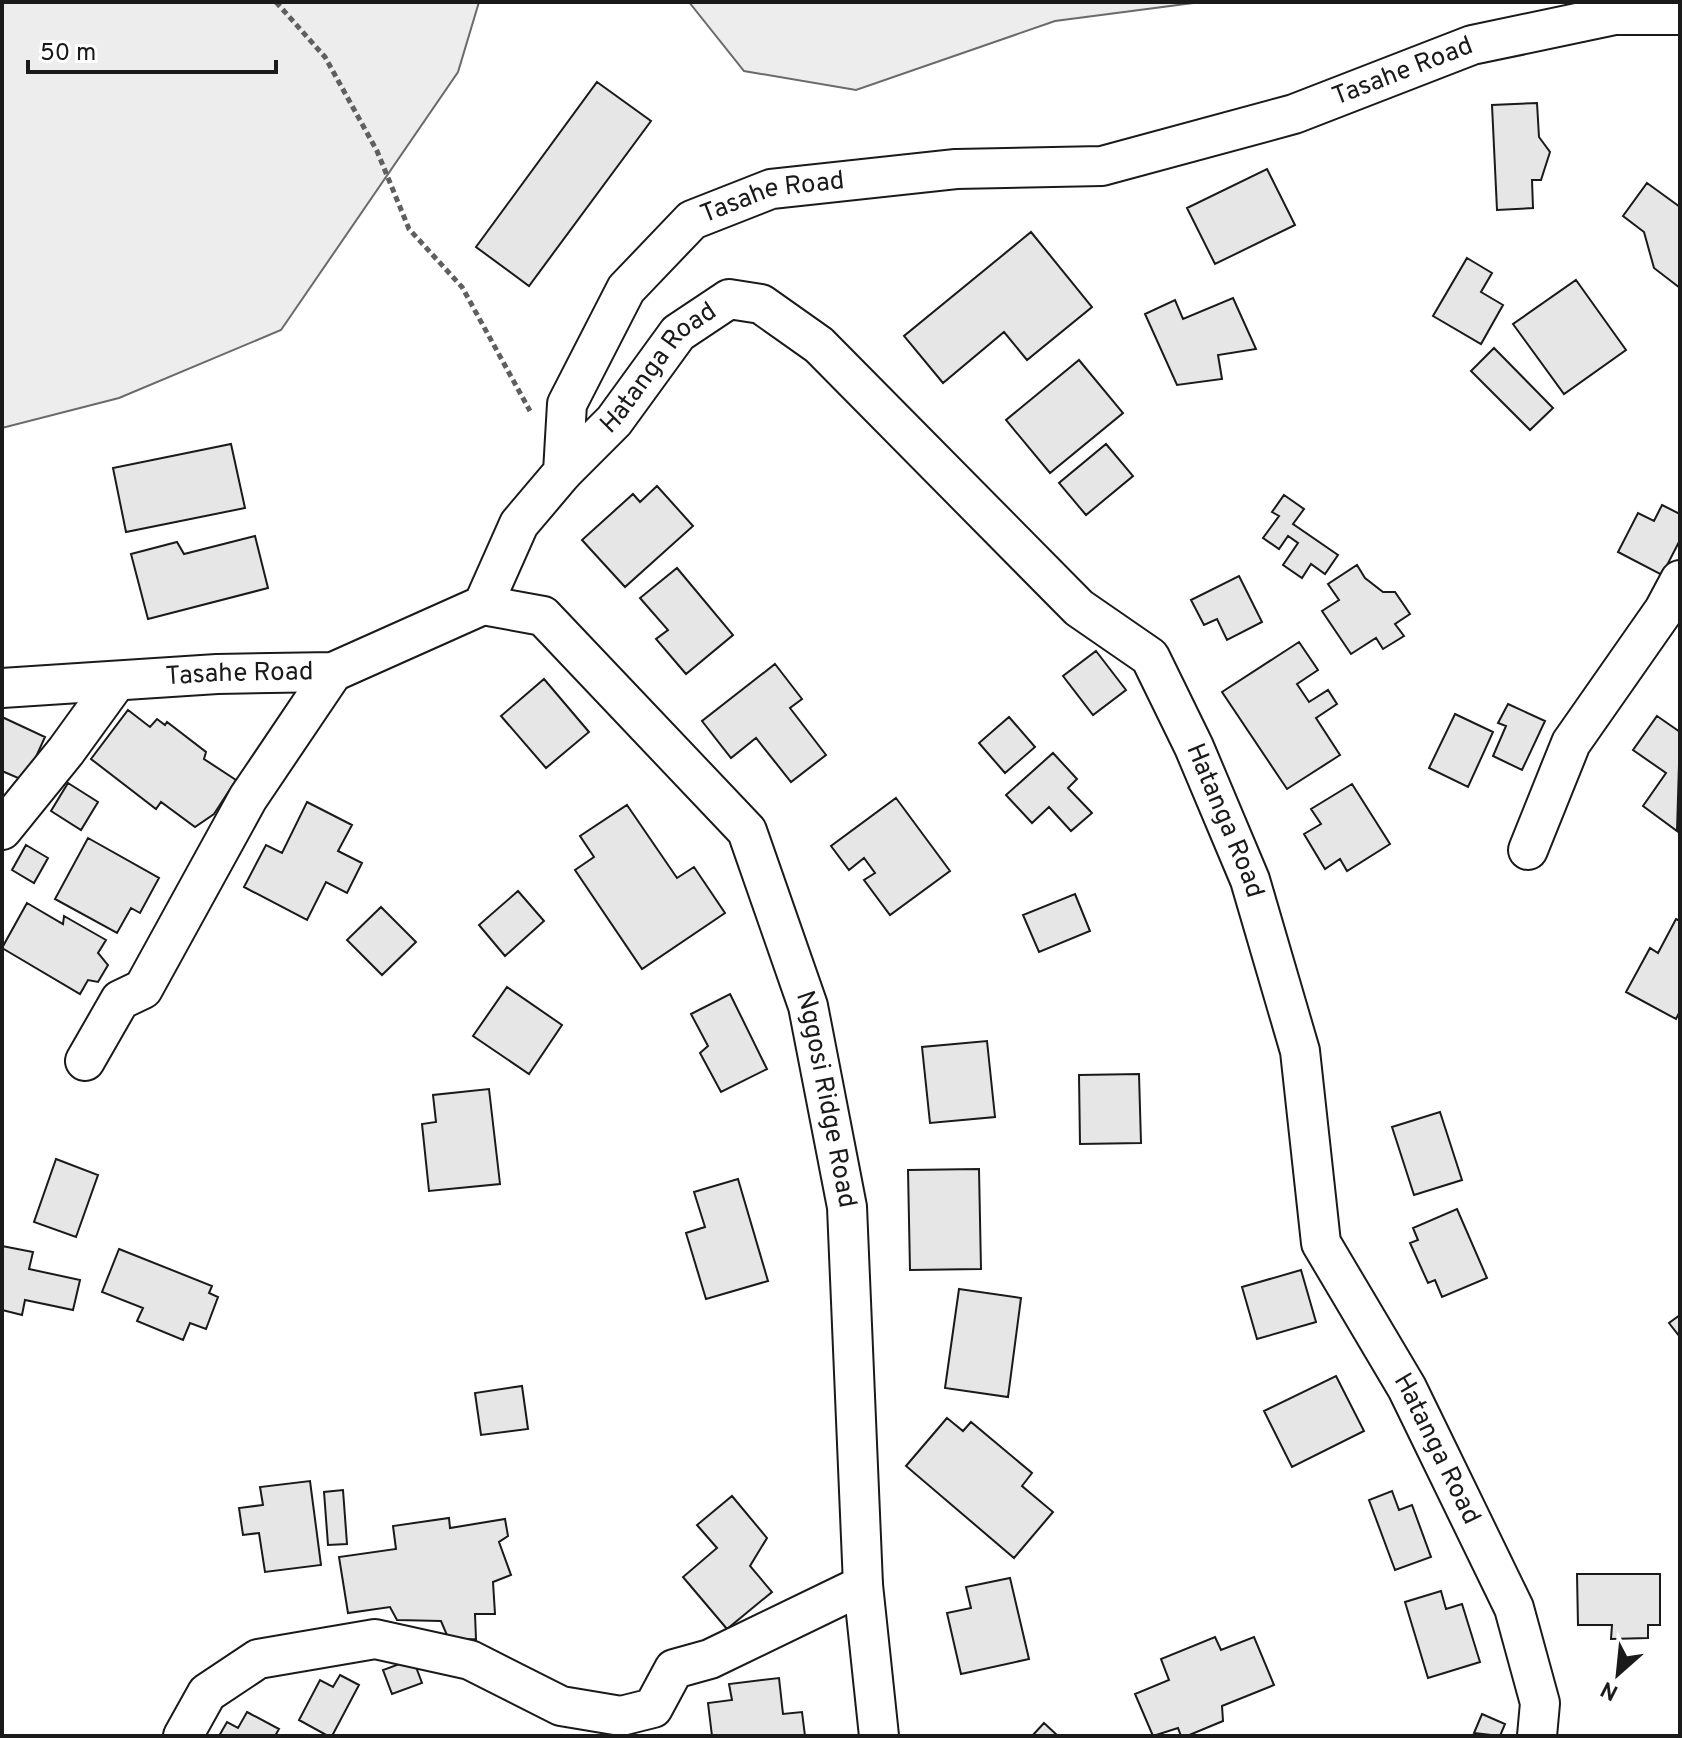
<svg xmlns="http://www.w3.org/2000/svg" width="1682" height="1738" font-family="Overpass,sans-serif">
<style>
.built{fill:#ededed;stroke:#6a6a6a;stroke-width:2}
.building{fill:#e6e6e6;stroke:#1a1a1a;stroke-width:2}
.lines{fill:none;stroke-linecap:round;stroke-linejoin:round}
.minor-casing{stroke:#1a1a1a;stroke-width:42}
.path{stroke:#5f5f5f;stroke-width:5;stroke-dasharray:6 4;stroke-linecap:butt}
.minor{stroke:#fff;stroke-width:38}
.labels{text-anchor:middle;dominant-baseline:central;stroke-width:6;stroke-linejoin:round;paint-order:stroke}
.street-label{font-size:26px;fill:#1a1a1a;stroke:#fff}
</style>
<rect width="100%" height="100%" fill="#fff"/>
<!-- built -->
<path class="built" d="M2,2H479L458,72L281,330L119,398L2,428Z
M689,2H1201L1055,21L856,90L744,71Z"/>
<!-- building -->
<path class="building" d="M597,82L651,121L529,286L476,247Z
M1537,103L1539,137L1550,152L1541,180H1532L1533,208L1497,210L1492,105Z
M1267,169L1295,225L1215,264L1187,208Z
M1647,183L1680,207V288L1654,268L1644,232L1623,216Z
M1031,232L1092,307L1027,360L1004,332L943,383L904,336Z
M1467,258L1492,273L1481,292L1503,305L1481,344L1433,316Z
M1576,280L1626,350L1564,394L1513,324Z
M1233,298L1256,349L1218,355L1222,379L1177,385L1145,314L1175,300L1183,319Z
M1494,348L1553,408L1530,430L1471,371Z
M1079,360L1123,413L1050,473L1006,420Z
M231,444L245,508L126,532L113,468Z
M1106,444L1133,476L1086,515L1059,483Z
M657,486L693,526L625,587L582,540L633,494L640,502Z
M1284,495L1304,509L1293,524L1338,555L1325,574L1311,564L1302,578L1283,565L1298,543L1288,536L1279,549L1263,538L1279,516L1272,512Z
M1662,505L1680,514V540L1662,575L1618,552L1638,513L1654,521Z
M255,536L268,588L148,619L131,554L177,542L184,554Z
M1357,565L1365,578L1383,592H1395L1410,614L1395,624L1404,636L1383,649L1376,638L1351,654L1322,611L1339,600L1328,584Z
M677,568L733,635L686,674L656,639L668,630L640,598Z
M1239,576L1262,622L1227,640L1217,619L1204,625L1191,600Z
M1299,642L1318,670L1297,684L1309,702L1328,690L1337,704L1316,718L1340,755L1287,789L1222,692Z
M1096,651L1126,690L1093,715L1063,676Z
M775,664L802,699L790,708L826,755L791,782L756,738L731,758L702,721Z
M544,679L589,732L546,768L501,716Z
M1508,704L1545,721L1522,770L1493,756L1506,726L1498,723Z
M128,710L150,727L157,719L165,725L167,722L206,752L204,759L236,780L214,814L195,827L161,802L156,809L91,759Z
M1455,714L1493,732L1468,787L1429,768Z
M1657,716L1680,732L1677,831L1643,806L1666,773L1633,750Z
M2,717L45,737L25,781L2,771Z
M1009,717L1035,747L1005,773L979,743Z
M1053,753L1077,779L1068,788L1092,813L1071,831L1049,807L1032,823L1006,795Z
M68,783L98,802L81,830L51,811Z
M1352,784L1390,844L1347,871L1340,859L1325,869L1304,834L1321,824L1311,809Z
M896,798L950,871L890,915L864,880L875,873L864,858L849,870L831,846Z
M307,802L352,825L338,851L362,863L347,893L326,882L307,920L244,887L266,845L282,853Z
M627,805L677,878L694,867L725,913L642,969L575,870L594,857L580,836Z
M88,838L159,878L140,913L131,908L117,933L55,899Z
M26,845L48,858L34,883L12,870Z
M518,891L544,921L505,956L479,925Z
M1075,894L1090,931L1039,952L1023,915Z
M27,903L63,924L64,916L106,940L98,953L108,965L98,982L88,980L80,994L2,948Z
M381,907L416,942L382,975L347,940Z
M1676,919L1680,921V1011L1676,1019L1626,992L1650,948L1658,953Z
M507,987L562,1025L529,1074L473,1036Z
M730,994L767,1069L721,1092L700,1053L708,1046L691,1014Z
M987,1041L995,1117L930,1123L922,1047Z
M1139,1074L1141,1143L1080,1144L1079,1075Z
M489,1089L500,1184L429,1191L422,1124L436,1122L433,1095Z
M1440,1112L1462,1180L1414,1195L1392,1127Z
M56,1159L98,1175L76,1237L34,1222Z
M979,1169L981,1269L910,1270L908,1170Z
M738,1179L768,1281L706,1299L686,1233L705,1227L694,1192Z
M1457,1209L1487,1278L1442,1297L1435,1280L1428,1283L1410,1243L1418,1240L1413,1228Z
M2,1246L33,1252L29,1269L80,1280L73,1310L25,1300L22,1315L2,1310Z
M119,1249L212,1286L209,1293L218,1297L206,1329L190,1323L183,1340L137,1321L143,1308L102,1292Z
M1301,1270L1316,1322L1257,1339L1242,1287Z
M959,1289L1021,1298L1008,1397L945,1388Z
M1680,1315V1337L1669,1323Z
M1336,1376L1364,1431L1292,1467L1264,1411Z
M522,1386L528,1429L481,1435L475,1393Z
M947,1418L963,1431L971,1422L1032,1473L1022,1486L1053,1512L1014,1558L906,1466Z
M310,1481L321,1565L265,1572L259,1533L243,1535L239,1508L263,1505L260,1487Z
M343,1490L347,1544L328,1545L324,1492Z
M1392,1491L1399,1510L1412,1505L1431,1557L1395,1570L1369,1500Z
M732,1496L767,1538L750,1566L772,1592L727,1629L683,1577L717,1548L697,1525Z
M449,1518L450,1528L505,1519L508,1536L499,1542L511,1575L493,1582L495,1614H475L476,1639L449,1640L441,1621L397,1620L390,1607L348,1613L339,1557L396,1549L393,1526Z
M1577,1574H1660V1625H1648V1638L1611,1639L1612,1625H1578Z
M1010,1578L1029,1659L961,1674L947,1613L971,1608L966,1587Z
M1441,1591L1446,1609L1462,1604L1480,1662L1428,1678L1405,1602Z
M1215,1637L1221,1650L1254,1637L1274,1685L1222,1706L1223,1721L1187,1736H1181L1178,1728L1153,1736L1135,1694L1169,1680L1161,1659Z
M413,1659L422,1683L392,1694L383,1670Z
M340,1675L359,1685L332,1736H328L299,1720L320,1680L333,1687Z
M779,1678L783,1714L802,1712L805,1736H712L708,1703L732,1700L729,1684Z
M247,1712L279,1729L275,1736H219L227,1722L238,1728Z
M1482,1714L1505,1724L1500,1736L1474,1733Z
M1044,1723L1058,1736H1032Z"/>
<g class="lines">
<defs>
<g id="minor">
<path id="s1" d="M563,472L614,421L678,333L729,299L761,304L819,345L1079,608L1150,657L1194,747L1250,880L1300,1051L1321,1243L1407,1388L1514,1608L1540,1703L1537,1736"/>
<path id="s2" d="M483,605L543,616L747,831L808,1006L847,1207L863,1585L879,1736"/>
<path id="s3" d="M2,688L217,674L333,672L483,605L519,524L563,472L567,404L626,289L692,220L771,189L956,169L1102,166L1294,114L1472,45L1615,15H1680"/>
<path d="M2,830L66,751L116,682"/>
<path d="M1528,850L1571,743L1664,610L1680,580"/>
<path d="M85,1061L120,1000L143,989L248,798L333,672"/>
<path d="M183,1736L207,1693L258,1659L375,1639L470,1660L561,1706L621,1716L653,1708L674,1669L710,1659L863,1585"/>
</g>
</defs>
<!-- minor casing -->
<use href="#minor" class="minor-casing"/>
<!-- path -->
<path class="path" d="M276,2L325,57L377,151L409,229L462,287L530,411"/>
<!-- minor -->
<use href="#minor" class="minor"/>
</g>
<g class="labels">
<!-- street labels -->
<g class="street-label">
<text stroke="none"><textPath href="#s3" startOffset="1678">Tasahe Road</textPath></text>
<text stroke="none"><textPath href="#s3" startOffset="1030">Tasahe Road</textPath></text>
<text stroke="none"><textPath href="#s1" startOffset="142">Hatanga Road</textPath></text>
<text stroke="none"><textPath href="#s3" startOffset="238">Tasahe Road</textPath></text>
<text stroke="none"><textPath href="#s1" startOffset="982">Hatanga Road</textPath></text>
<text stroke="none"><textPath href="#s2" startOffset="638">Nggosi Ridge Road</textPath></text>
<text stroke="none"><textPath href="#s1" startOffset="1654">Hatanga Road</textPath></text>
</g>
</g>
<!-- border -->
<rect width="1682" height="1738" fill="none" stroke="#1a1a1a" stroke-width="8"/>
<!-- north arrow -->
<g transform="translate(1618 1674) rotate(207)" stroke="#ffffff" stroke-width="6" paint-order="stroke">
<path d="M0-6L14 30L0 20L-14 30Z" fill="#1a1a1a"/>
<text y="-12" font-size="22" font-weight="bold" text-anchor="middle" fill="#1a1a1a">N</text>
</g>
<!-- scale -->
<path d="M28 60v12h248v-12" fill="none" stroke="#1a1a1a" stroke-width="4"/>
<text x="40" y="60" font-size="24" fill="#1a1a1a" stroke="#ffffff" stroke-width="6" paint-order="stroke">50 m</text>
</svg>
